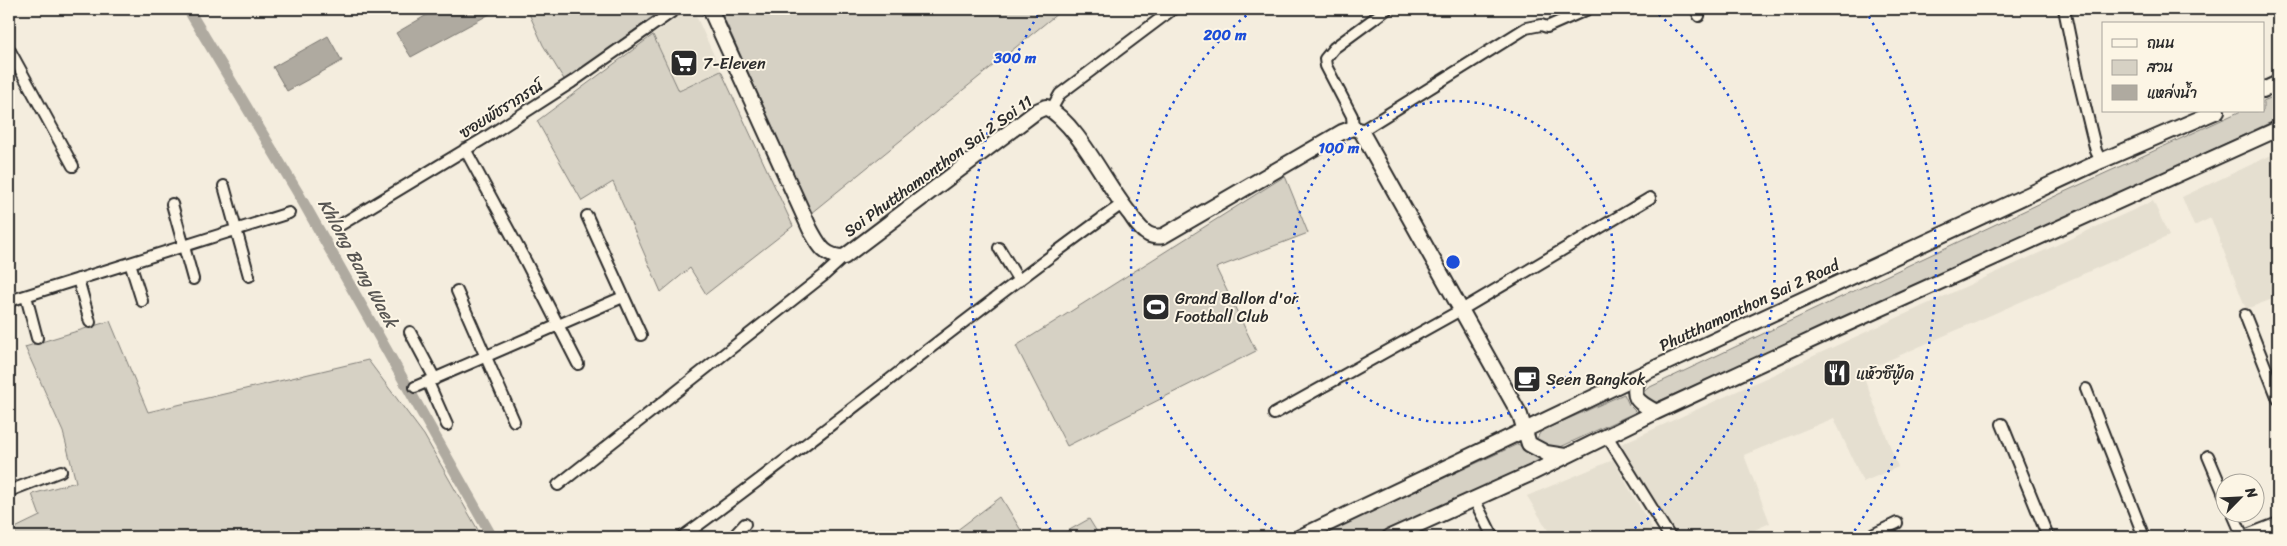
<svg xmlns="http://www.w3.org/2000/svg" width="2287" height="546" font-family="Sriracha,'Playpen Sans Thai',sans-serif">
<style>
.built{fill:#e5dfd0}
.green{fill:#d6d1c4;stroke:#807e78}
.water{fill:#afaaa0;stroke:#7a7771}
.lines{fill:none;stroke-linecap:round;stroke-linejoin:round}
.canal{stroke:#afaaa0;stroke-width:11}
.street-casing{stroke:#2b2b2b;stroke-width:14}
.secondary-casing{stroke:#2b2b2b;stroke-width:18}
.street{stroke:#fcf5e5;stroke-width:10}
.secondary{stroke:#fcf5e5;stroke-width:14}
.ring{fill:none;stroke:#1d4ed8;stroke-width:2.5;stroke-dasharray:2.5 5}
.labels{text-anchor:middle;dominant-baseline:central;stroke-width:4;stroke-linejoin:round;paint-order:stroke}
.poi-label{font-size:16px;fill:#2b2b2b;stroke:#fcf5e5;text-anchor:start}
.street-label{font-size:16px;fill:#2b2b2b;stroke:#fcf5e5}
.water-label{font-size:18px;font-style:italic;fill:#595754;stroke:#fcf5e5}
.centre{fill:#1d4ed8;stroke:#fcf5e5;stroke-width:2.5}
.ring-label{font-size:15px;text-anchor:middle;font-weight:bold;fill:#1d4ed8;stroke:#fcf5e5;stroke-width:4;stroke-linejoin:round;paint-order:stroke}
</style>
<rect width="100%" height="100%" fill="#f4edde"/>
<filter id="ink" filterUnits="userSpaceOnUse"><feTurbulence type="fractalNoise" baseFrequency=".02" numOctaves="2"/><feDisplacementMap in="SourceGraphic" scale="10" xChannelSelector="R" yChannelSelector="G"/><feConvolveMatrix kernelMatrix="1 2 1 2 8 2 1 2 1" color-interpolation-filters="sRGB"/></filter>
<g filter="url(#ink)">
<!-- built -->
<path class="built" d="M689,9H693L721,71L679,91L653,35Z
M2278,152V297L2246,309L2211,218L2194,226L2182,197Z
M2153,201L2169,236L1862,372L1898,467L1863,482L1834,418L1744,455L1770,523L1739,537H1675L1621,444Z
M1613,460L1657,537H1552L1527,496Z"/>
<!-- green -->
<path class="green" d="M527,9H663L565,81L543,45Z
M720,9H1063L811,213Z
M653,35L679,91L721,71L793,226L706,294L690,268L661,292L613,182L582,201L537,121Z
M2278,95V119L2027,236L1657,402L1648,403L1640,395L1648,388L2062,193L2241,111H2263V101Z
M1285,176L1308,233L1216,268L1256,351L1067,446L1016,346Z
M110,321L148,412L368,360L424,435L482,537H9V531L40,516L32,494L76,482L63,432L25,347Z
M1624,394L1629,405L1636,412L1554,450L1538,445L1536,440L1541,431Z
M1518,444L1541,460L1372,537H1316Z
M1001,497L1025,537H948Z
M1089,519L1100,537H1057Z"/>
<!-- water -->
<path class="water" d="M437,9H499L411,57L396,33Z
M328,36L342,61L287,91L273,67Z"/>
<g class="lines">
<!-- canal -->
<path class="canal" d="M188,9L298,193L492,537"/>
<defs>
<path id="street" d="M1696,9L1699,16
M2064,9L2078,77L2096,151L2101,161
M9,49L73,166
M1051,110L1060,94L1173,9
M1353,128L1352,116L1326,66L1325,59L1334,48L1387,9
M1361,131L1526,28L1541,25L1547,27L1588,9
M465,149L526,262L578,364
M224,186L249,276
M172,204L193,279
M587,216L641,335
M337,227L488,136L572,82L676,9
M999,248L1019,281
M130,263L142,301
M78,279L90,322
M457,291L514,421
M26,296L37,338
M9,301L289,213
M2245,315L2278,399
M410,332L435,379
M428,382L447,425
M415,387L623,297
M2086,389L2144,537
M1274,414L1468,306L1650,198
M2002,424L2048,537
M1607,436L1670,537
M2208,456L2224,494
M558,485L823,276L844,257
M9,491L61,471
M1474,499L1493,537
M2233,514L2243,537
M682,537C831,429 972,311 1122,204
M733,537L745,524
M1868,537L1897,523
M2242,537L2278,523"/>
<path id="secondary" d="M710,9L810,229C819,245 824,257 844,257L1037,111L1046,107C1079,125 1105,184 1130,214C1135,221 1140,230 1148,234C1153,237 1157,237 1163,236L1342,132L1353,128L1361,131L1520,415L1529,444L1546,453L1565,456
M2263,90L2278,83
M1640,375C1630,398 1636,401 1656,412
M1300,537L1640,375L2101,161L2217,111
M1390,537L1530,474L1656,412L1831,331L2278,129"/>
</defs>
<!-- street casing -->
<use href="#street" class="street-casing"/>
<!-- secondary casing -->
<use href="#secondary" class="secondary-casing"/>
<!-- street -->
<use href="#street" class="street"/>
<!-- secondary -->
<use href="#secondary" class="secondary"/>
</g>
</g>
<!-- distance rings -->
<g class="ring">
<circle cx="1453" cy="262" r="161"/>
<path d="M1285 537A322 322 0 0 1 1253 10M1653 10A322 322 0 0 1 1621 537"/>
<path d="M1055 536A483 483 0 0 1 1041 10M1865 10A483 483 0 0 1 1851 536"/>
</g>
<!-- icons -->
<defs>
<symbol id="supermarket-square" viewBox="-11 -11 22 22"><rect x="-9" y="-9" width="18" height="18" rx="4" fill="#2b2b2b" stroke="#fcf5e5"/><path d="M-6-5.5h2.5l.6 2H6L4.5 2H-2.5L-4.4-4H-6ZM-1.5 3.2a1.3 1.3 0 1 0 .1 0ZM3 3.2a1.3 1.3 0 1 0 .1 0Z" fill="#fff"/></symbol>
<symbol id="stadium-square" viewBox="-11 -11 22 22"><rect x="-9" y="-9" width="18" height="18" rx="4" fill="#2b2b2b" stroke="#fcf5e5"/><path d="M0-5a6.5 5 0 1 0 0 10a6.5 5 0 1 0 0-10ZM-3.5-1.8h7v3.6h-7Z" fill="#fff"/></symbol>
<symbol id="restaurant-square" viewBox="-11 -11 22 22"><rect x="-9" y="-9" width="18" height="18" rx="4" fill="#2b2b2b" stroke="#fcf5e5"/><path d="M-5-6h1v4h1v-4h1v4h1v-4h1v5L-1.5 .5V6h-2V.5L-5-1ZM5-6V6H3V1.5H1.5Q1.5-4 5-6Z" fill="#fff"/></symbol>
<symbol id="cafe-square" viewBox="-11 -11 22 22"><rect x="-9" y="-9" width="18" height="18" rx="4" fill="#2b2b2b" stroke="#fcf5e5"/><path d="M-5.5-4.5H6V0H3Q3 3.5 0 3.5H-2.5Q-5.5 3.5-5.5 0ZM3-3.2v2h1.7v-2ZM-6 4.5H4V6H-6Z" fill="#fff"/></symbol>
</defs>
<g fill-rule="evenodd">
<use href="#supermarket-square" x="668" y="47" width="32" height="32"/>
<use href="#stadium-square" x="1140" y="291" width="32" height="32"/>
<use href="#restaurant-square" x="1821" y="357" width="32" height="32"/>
<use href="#cafe-square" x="1511" y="363" width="32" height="32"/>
</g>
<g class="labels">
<!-- poi labels -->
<g class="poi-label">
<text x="703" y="63">7-Eleven</text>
<text x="1175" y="298">Grand Ballon d'or<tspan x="1175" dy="18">Football Club</tspan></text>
<text x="1856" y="373">แห้วซีฟู้ด</text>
<text x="1546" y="379">Seen Bangkok</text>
</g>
<!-- street labels -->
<g class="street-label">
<text transform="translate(501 109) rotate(-32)">ซอยพัชราภรณ์</text>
<text transform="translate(938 166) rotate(-36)">Soi Phutthamonthon Sai 2 Soi 11</text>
<text transform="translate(1749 305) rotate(-25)">Phutthamonthon Sai 2 Road</text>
</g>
<!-- water labels -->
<g class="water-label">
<text transform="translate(358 263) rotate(61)">Khlong Bang Waek</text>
</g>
</g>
<circle cx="1453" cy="262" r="8" class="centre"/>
<g class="ring-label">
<text x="1225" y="40">200 m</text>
<text x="1015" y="63">300 m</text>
<text x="1339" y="153">100 m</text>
</g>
<!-- margin -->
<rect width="2287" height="546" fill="none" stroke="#fcf5e5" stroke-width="30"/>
<rect x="15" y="15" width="2257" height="516" fill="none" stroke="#2b2b2b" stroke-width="2" filter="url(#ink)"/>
<!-- legend -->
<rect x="2102" y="22" width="162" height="90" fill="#fcf5e5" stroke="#a8a49b"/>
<rect x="2112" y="39" width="25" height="8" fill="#fcf5e5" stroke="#a8a49b"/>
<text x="2147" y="48" font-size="15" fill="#2b2b2b">ถนน</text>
<rect x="2112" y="60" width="25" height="15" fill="#d6d1c4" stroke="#a8a49b"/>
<text x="2147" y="72" font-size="15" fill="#2b2b2b">สวน</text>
<rect x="2112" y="85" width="25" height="15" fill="#afaaa0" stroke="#a8a49b"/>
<text x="2147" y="98" font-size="15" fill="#2b2b2b">แหล่งน้ำ</text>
<!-- north arrow -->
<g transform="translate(2240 498) rotate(66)"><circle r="24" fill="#fcf5e5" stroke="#a8a49b"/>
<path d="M0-4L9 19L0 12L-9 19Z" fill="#2b2b2b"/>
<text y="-8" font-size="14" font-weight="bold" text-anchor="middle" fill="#2b2b2b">N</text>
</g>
</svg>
